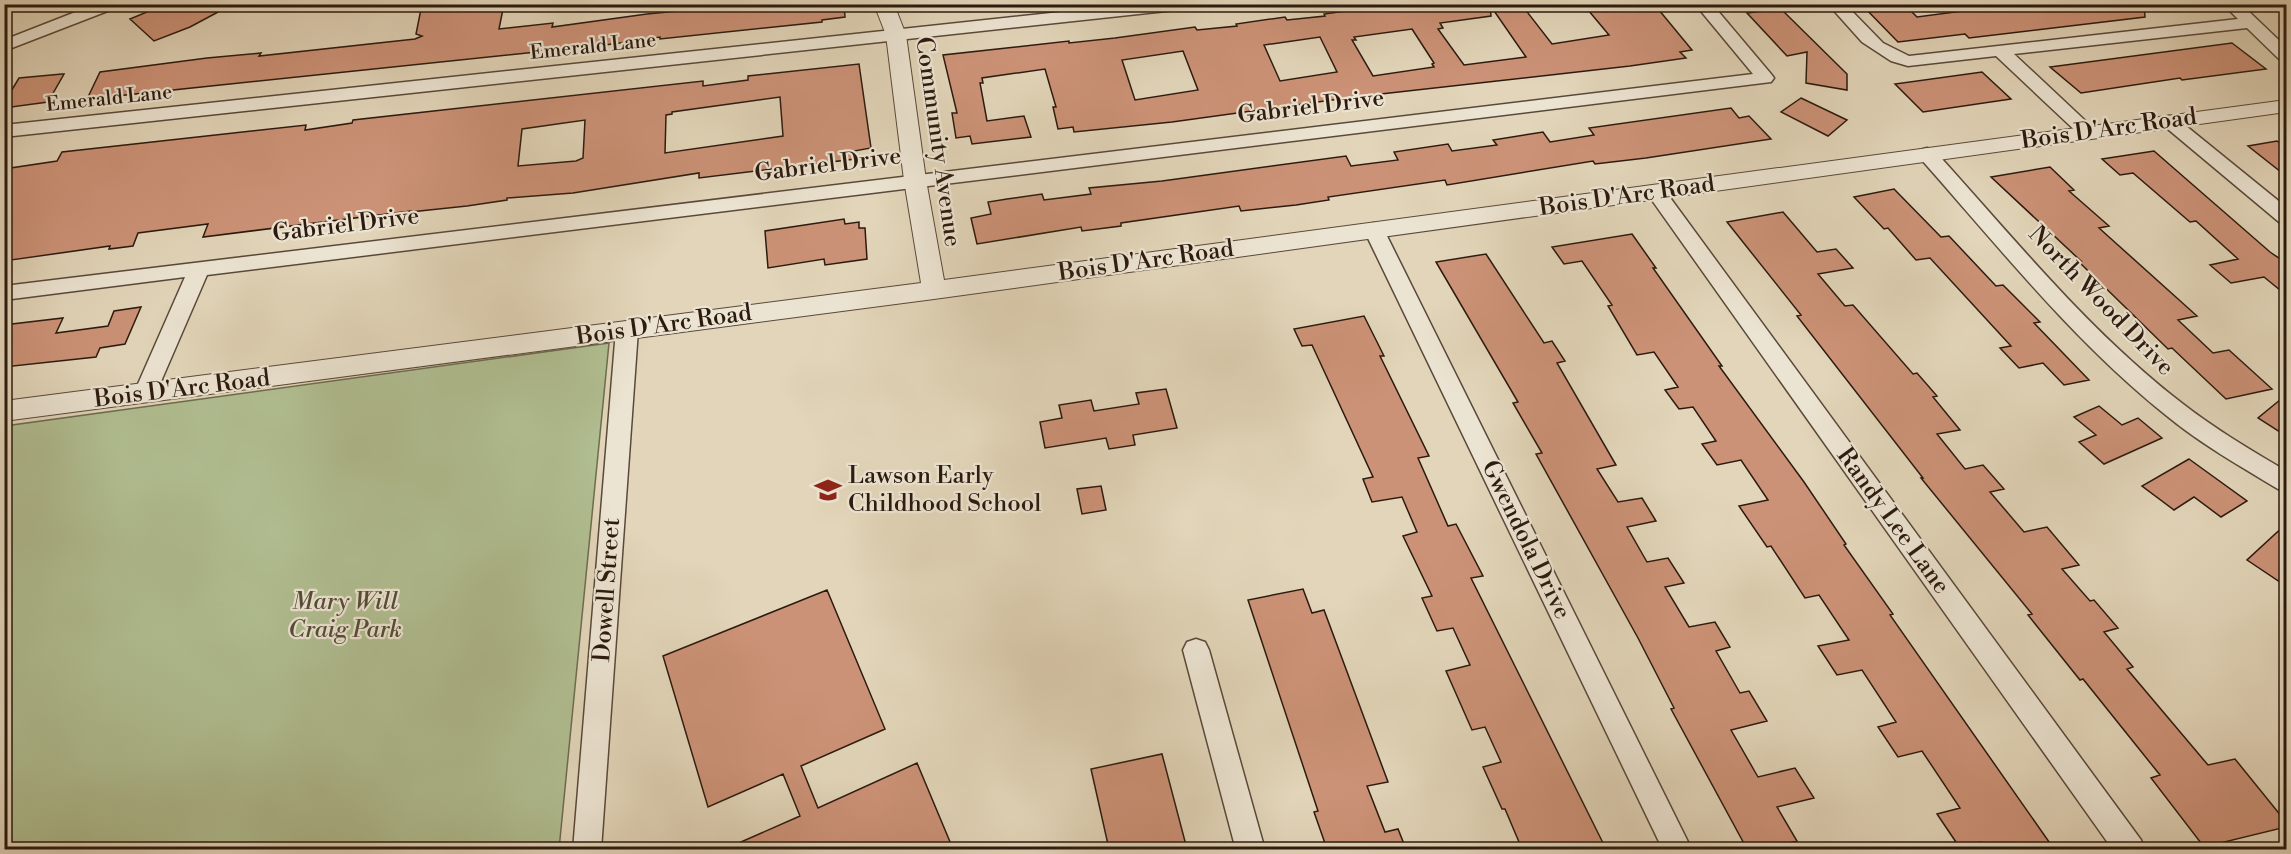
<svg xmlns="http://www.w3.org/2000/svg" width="2291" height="854" font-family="'Libre Bodoni',serif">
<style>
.green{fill:#b0be91;stroke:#6e6c50;stroke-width:1.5}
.building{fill:#cc9277;stroke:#2b1a0f;stroke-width:1.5;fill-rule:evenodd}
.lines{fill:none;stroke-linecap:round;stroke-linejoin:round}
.minor-casing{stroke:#59493a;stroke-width:3}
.tertiary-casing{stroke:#59493a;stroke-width:2}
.minor{fill:#ece4d2;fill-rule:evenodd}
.tertiary{fill:#ece4d2;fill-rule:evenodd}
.labels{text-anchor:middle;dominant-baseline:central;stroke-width:4.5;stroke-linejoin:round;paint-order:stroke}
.far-street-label{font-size:20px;fill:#2b1a0f;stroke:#ece4d2}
.street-label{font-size:24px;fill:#2b1a0f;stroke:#ece4d2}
.poi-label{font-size:24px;fill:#2b1a0f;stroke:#ece4d2;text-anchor:start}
.park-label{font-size:24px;font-style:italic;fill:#534b36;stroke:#ece4d2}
</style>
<rect width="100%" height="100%" fill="#e2d5b9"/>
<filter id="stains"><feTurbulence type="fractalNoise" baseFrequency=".00333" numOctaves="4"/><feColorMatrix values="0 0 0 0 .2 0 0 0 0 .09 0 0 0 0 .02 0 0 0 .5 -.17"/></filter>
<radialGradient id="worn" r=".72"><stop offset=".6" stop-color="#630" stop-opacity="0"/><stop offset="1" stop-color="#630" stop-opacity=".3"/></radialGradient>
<!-- green -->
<path class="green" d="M609,343L559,849H5V426Z"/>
<!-- building -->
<path class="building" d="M166,4H233L190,27L154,41L130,19Z
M422,4H504L499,29L553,23L552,27L647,14L741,5V7L763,4H844L845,17L822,20V22L660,39V37L613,44L87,99L100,72L207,58L261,53L259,56L415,39L422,36L416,34Z
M1397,4H1521L1552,44L1609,35L1583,4H1654L1692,50L1680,52L1686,58L1630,66L1354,97L1172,122L1074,132L1073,127L1058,129L1053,107H1056L1045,69L982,78L983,83H980L987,121L1024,116L1031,137L972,144L970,136L956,138L952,113H957L943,55L1069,41V43L1115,38L1195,27L1197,30L1237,26L1236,24L1285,17L1287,20L1325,16L1324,14ZM1490,5L1526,57L1464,65L1438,29L1443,28L1440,23L1491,16ZM1412,29L1434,63L1432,64L1434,67L1373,76L1352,40H1356L1354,37ZM1320,37L1337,72L1280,81L1264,45ZM1183,51L1198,90L1135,100L1122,60Z
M1861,4H1904L1917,17L2016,4H2144L2145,17L1969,38L1965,34L1898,42Z
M1781,9L1847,74V90L1806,83L1807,52L1787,56L1747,13Z
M2232,43L2266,69L2182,80L2180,78L2081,93L2050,67Z
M859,64L871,148L854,151L855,159L699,178V173L573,193L507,198V200L467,206L410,212L411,211L203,237L208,224L138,233L133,246L109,249L110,246L4,261V169L57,161L62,152L306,125L305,130L352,123L353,120L703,81V86L748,80V76ZM780,97L783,136L665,153L666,115L672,114V112ZM585,120L583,158L576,161L518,166L522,129Z
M1982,72L2011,99L1923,112L1895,84Z
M62,74H64L48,102L4,108V103L19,78Z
M1801,98L1847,120L1828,136L1781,112Z
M1731,108L1739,118L1749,116L1771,139L1646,158L1595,164L1593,161L1447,185L1445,180L1328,197L1329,200L1296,205L1241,211L1239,206L1121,223V226L1082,231L1081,227L977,244L971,218L991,214L988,202L1007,199L1042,194L1044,200L1091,194L1089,188L1162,181L1346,156L1351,166L1398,160L1394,152L1448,144L1452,151L1497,145L1493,140L1543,132L1550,142L1594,135L1589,128Z
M2277,141L2286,148V176L2248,146Z
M2154,151L2270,252L2286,263V295L2264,277L2231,283L2210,265L2238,259L2196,221L2190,222L2133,173L2120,175L2102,159Z
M2050,167L2074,190L2069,191L2109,226L2099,228L2197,316L2178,320L2213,353L2229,350L2272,389L2226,399L2172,348L2168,349L2078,261H2081L1991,177Z
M1894,189L1941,237L1949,236L1996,286L2003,285L2040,322L2034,323L2089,380L2064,385L2043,363L2019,368L2000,348L2011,346L1930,258L1916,260L1888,228L1884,229L1854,197Z
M1783,212L1817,252L1836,249L1853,268L1818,274L1845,306L1853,305L1913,374L1917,373L1937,396L1933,397L1960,430L1937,434L1965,469L1983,465L2004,489L1990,492L2024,532L2047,527L2079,565L2062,569L2090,601L2094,600L2118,628L2104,632L2133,667L2127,669L2208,765L2235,759L2286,822V827L2204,847L2151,778L2160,775L2083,679L2080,680L2028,615L2032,614L1921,478H1923L1797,316L1801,315L1727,222Z
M844,219L845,224L859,222V228H865L867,259L825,265L824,259L768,268L765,231Z
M1632,234L1656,268H1653L1722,366H1719L1804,482L1846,544L1844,545L1893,614L1890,615L2054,849H1985L1980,842L1960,848L1937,814L1960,808L1922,751L1898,757L1878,727L1896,722L1862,670L1837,675L1818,646L1849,640L1819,595L1805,598L1771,546L1767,547L1739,506L1768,500L1741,460L1717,465L1702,444L1716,441L1693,407L1679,409L1665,390L1678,387L1654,352L1637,355L1608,306L1612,305L1582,261L1564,264L1552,247Z
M1486,254L1544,343L1552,341L1565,361L1557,363L1616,465L1597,469L1618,502L1642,498L1656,521L1627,527L1647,562L1668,558L1684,583L1665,587L1689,627L1715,622L1730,647L1716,651L1740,693L1749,691L1767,721L1731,730L1758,777L1795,768L1814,798L1777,807L1797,841L1763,849H1747L1671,709L1674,708L1638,638L1536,454L1542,453L1513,403L1518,402L1436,262Z
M141,307L125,344L100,348L96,357L4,367V339L12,324L63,318L56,333L108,326L114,311Z
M1364,316L1384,356H1380L1429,456L1418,458L1448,526L1456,524L1483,576L1471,578L1606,849H1522L1505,809H1502L1483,767L1501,762L1485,727L1472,730L1446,671L1470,665L1453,628L1437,631L1422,598L1432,596L1403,536L1417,532L1402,497L1372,502L1363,479L1373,477L1312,345L1302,346L1294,329Z
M1166,389L1177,428L1133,435L1135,445L1109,449L1106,438L1045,448L1040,422L1062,418L1059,405L1091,400L1094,411L1139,404L1136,393Z
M2286,395V436L2258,418Z
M2099,406L2122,425L2138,418L2162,438L2104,464L2079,442L2096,435L2074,417Z
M2189,459L2247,501L2221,517L2194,497L2174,510L2142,486Z
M1101,486L1106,510L1082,514L1077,489Z
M2286,524V586L2247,560Z
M1303,589L1312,613L1324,610L1388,782L1367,786L1385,832L1398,829L1406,849H1327L1314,812L1318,811L1248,600Z
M827,590L885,729L801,766L818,808L917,763L953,849H725L800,816L783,774L708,807L663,656Z
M1162,754L1187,849H1109L1091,769Z"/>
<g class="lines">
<defs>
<path id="minor" d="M96,4H120L118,7L4,51V40Z
M1135,4H1193L1185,9L4,137V125Z
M1695,4H1712L1771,74L1774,78L1771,82L207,275L156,393L153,399L145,401L137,399L134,393L185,277L4,300V286L1753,74Z
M1828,4H1845L1883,43L1909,56L2238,19L2223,4H2241L2286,47V61L2280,60L2247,28L2014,54L2093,128L2096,132L2093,136H2081L1996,56L1908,66L1891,61L1862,42Z
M2169,116L2175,117L2286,207V223L2279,222L2163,125L2160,121L2163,117Z
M1927,148L1934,150C2013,237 2089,332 2183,404C2215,429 2251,450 2286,471V491L2278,489C2240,466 2201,444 2167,416C2074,342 1999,247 1920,158L1918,154L1920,150Z
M1656,186L1663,188L2141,840L2145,850H2113L1649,196L1646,192L1649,188Z
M1374,223L1381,225L1384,230L1692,850H1663L1364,230L1367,225Z
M627,322L634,325L638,330L601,850H573L616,330L620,325Z
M1196,639L1205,642L1209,650L1265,850H1236L1183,650L1187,642Z"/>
<path id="tertiary" d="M874,4H894L906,35L926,180L944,280L2286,100V112L934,299L4,421V401L921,283L904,180L886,35Z"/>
</defs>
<!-- minor casing -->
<use href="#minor" class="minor-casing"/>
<!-- tertiary casing -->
<use href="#tertiary" class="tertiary-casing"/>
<!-- minor -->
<use href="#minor" class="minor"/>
<!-- tertiary -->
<use href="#tertiary" class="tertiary"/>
</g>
<!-- icons -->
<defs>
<symbol id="school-bare" viewBox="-9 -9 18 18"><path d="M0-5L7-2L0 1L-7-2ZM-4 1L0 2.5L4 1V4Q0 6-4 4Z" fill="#8f2418" stroke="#ece4d2" stroke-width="2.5" paint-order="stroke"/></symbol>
</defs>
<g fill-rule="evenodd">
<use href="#school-bare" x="809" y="471" width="38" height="38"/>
</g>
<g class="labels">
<!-- far-street labels -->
<g class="far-street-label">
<text transform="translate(593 47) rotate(-6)">Emerald Lane</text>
<text transform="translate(109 99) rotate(-6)">Emerald Lane</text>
</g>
<!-- street labels -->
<g class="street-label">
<text transform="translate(1311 107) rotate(-7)">Gabriel Drive</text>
<text transform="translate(2109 129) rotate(-8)">Bois D'Arc Road</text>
<text transform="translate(938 142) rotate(82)">Community Avenue</text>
<text transform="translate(828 165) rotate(-7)">Gabriel Drive</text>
<text transform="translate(1627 196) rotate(-8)">Bois D'Arc Road</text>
<text transform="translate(346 225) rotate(-7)">Gabriel Drive</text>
<text transform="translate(1146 261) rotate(-8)">Bois D'Arc Road</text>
<text transform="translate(2101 301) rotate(46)">North Wood Drive</text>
<text transform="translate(664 325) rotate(-8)">Bois D'Arc Road</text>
<text transform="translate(182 389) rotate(-7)">Bois D'Arc Road</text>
<text transform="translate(1893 521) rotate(54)">Randy Lee Lane</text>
<text transform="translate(1526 540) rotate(64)">Gwendola Drive</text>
<text transform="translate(607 590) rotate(-86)">Dowell Street</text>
</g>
<!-- poi labels -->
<g class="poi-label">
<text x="848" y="476">Lawson Early<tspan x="848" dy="28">Childhood School</tspan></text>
</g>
<!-- park labels -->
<g class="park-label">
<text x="345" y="602">Mary Will<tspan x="345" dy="28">Craig Park</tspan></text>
</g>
</g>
<!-- margin -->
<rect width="2291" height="854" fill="none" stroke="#e2d5b9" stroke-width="24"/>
<rect x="6" y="6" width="2279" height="842" fill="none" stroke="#2b1a0f" stroke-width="3"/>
<rect x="12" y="12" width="2267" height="830" fill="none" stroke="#2b1a0f" stroke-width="1.5"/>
<rect width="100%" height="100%" filter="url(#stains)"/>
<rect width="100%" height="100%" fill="url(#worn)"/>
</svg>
